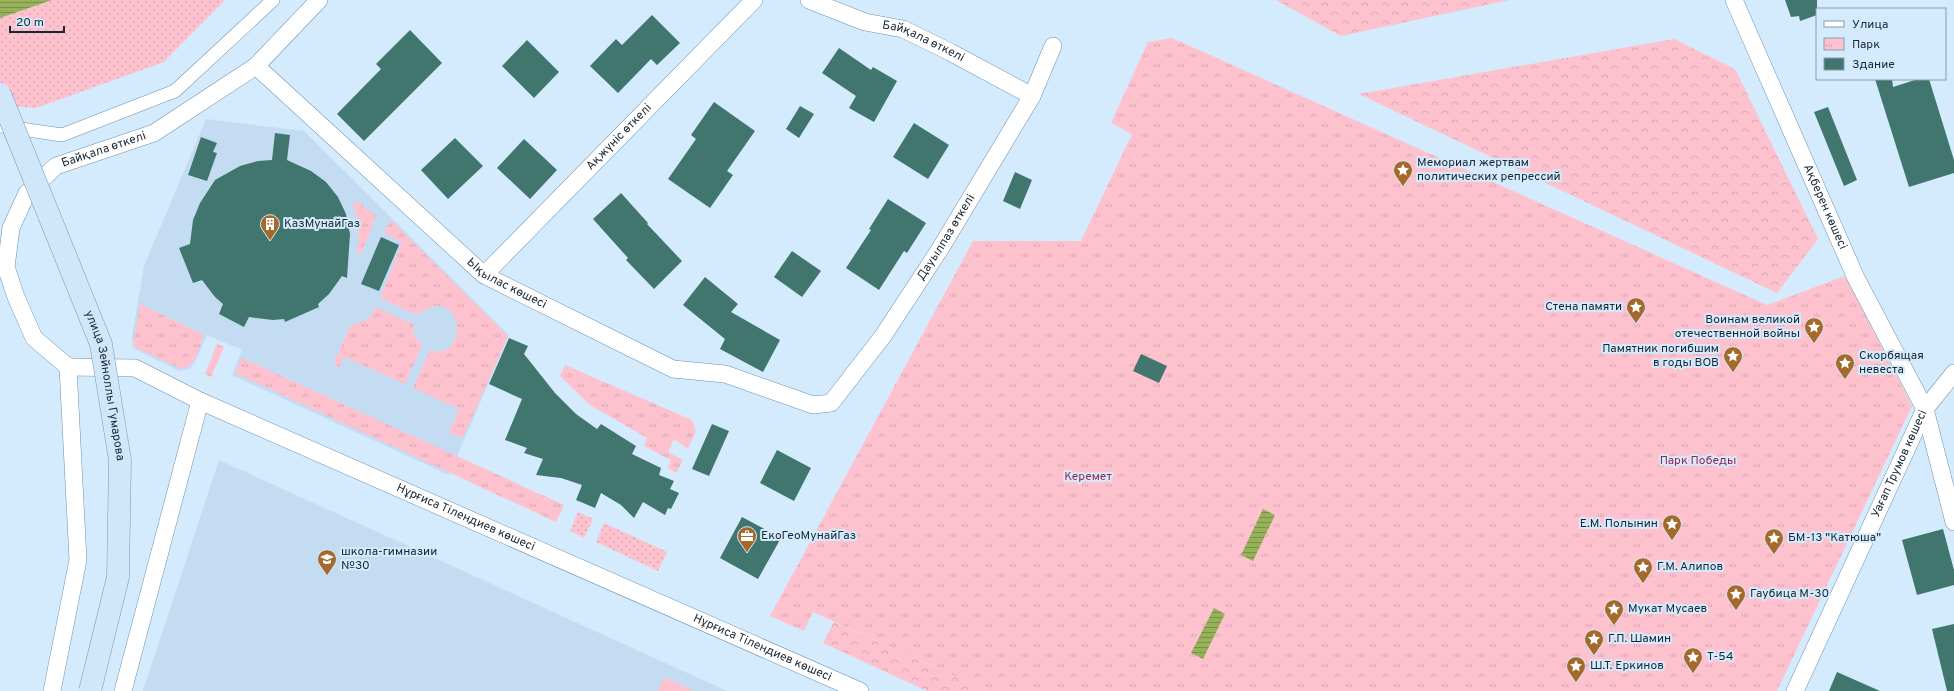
<svg xmlns="http://www.w3.org/2000/svg" width="1954" height="691" font-family="Overpass,sans-serif">
<style>
.built{fill:#c3dcf2}
.grass{fill:url(#grass-dots)}
.forest{fill:url(#forest-crowns)}
.park{fill:url(#park-tufts)}
.pitch{fill:#fec2cf}
.water{fill:url(#water-rules)}
.building{fill:#41766f}
.lines{fill:none;stroke-linecap:round;stroke-linejoin:round}
.pedestrian-casing{stroke:#6e91ae;stroke-width:14}
.minor-casing{stroke:#6e91ae;stroke-width:18}
.pedestrian{stroke:#fff;stroke-width:13}
.minor{stroke:#fff;stroke-width:17}
.primary-bridge-casing{stroke:#7b99b2;stroke-width:23;stroke-linecap:butt}
.primary-bridge{stroke:#d0e6fa;stroke-width:22}
.labels{text-anchor:middle;dominant-baseline:central;stroke-width:4;stroke-linejoin:round;paint-order:stroke}
.street-label{font-size:12px;fill:#192733;stroke:#d4eafd}
.poi-label{font-size:12px;fill:#192733;stroke:#d4eafd;text-anchor:start}
.park-label{font-size:12px;fill:#96264e;stroke:#d4eafd}
</style>
<defs>
<pattern id="grass-dots" width="8" height="8" patternUnits="userSpaceOnUse"><rect width="8" height="8" fill="#fec2cf"/><path d="M2 2h.1M6 6h.1" fill="none" stroke="#d9a7b2" stroke-width="1.8" stroke-linecap="round"/></pattern>
<pattern id="forest-crowns" width="20" height="18" patternUnits="userSpaceOnUse"><rect width="20" height="18" fill="#fec2cf"/><path d="M2 6a3 3 0 1 1 6 0M12 15a3 3 0 1 1 6 0" fill="none" stroke="#d9a7b2"/></pattern>
<pattern id="park-tufts" width="24" height="20" patternUnits="userSpaceOnUse"><rect width="24" height="20" fill="#fec2cf"/><path d="M3 7l-1-3M5 7V3M7 7l1-3M15 17l-1-3M17 17v-4M19 17l1-3" fill="none" stroke="#d9a7b2"/></pattern>
<pattern id="water-rules" width="6" height="5" patternUnits="userSpaceOnUse"><rect width="6" height="5" fill="#95b259"/><path d="M0 2.5h6" fill="none" stroke="#79914a"/></pattern>
</defs>
<rect width="100%" height="100%" fill="#d4eafd"/>
<!-- built -->
<path class="built" d="M206,119L304,131L509,335L449,475L232,375L242,350L207,335L196,360L190,369L179,371L133,348L132,337L144,266Z
M219,460L727,691H143Z"/>
<!-- grass -->
<path class="grass" d="M52,0H225L164,62L36,108L0,105V18Z
M578,512L593,519L584,538L570,531Z
M604,523L667,552L658,571L596,542Z"/>
<!-- forest -->
<path class="forest" d="M1276,0H1509L1341,36Z
M1674,39L1735,69L1818,239L1777,293L1359,94Z
M834,622L987,691H927L823,643Z"/>
<!-- park -->
<path class="park" d="M1172,38L1767,305L1845,276L1912,406L1777,691H987L813,612L804,631L770,616L973,241H1081L1132,134L1111,123L1148,42Z
M358,202L376,216L361,254L357,253L359,227L353,204Z
M391,220L508,336L463,438L449,433L459,409L413,388L430,350C470,363 465,279 417,315L380,298L402,242L384,233Z
M140,304L204,335C199,348 197,365 182,369L134,347V338Z
M375,307L413,324L414,336L422,345L405,384L344,357L338,369L334,363L350,326L370,318Z
M217,344L224,347L211,377L205,374Z
M242,358L564,505L556,522L235,373Z
M565,365L692,420L696,431L688,449L674,439L668,452L683,460L676,473L668,468L671,460L644,446L647,438L590,405L560,376Z"/>
<!-- pitch -->
<path class="pitch" d="M664,677L694,691H658Z"/>
<!-- water -->
<path class="water" d="M0,0H52L0,18Z
M1263,509L1275,515L1253,561L1241,555Z
M1214,608L1225,614L1203,659L1191,653Z"/>
<!-- building -->
<path class="building" d="M1785,0H1817V15L1800,21L1799,16L1791,17Z
M652,15L680,43L657,65L651,59L618,93L590,66L616,39L622,45Z
M410,30L442,63L364,141L337,114L381,69L376,64Z
M527,40L559,72L534,98L502,66Z
M839,48L871,70L873,67L897,81L874,122L849,108L856,96L822,73Z
M1875,79H1892L1893,87L1918,79H1929L1954,160V173L1909,187Z
M714,102L755,131L727,171L733,175L710,208L668,179L696,139L691,135Z
M800,106L814,114L799,138L786,129Z
M1828,107L1857,180L1844,186L1814,112Z
M914,123L949,145L928,179L893,157Z
M275,133L290,135L287,160L311,171L326,182L338,197L346,214L350,234L347,278L342,276L329,294L318,304L319,307L285,322L284,319L273,320L249,317L244,327L219,314L223,304L215,297L202,280L193,283L179,248L190,244L193,220L200,203L215,180L240,166L258,161L272,160Z
M201,137L217,143L213,152L217,153L207,181L188,175Z
M455,138L483,166L448,199L421,170Z
M524,139L557,170L530,199L497,168Z
M1015,172L1032,180L1020,209L1003,201Z
M621,193L648,223L647,224L682,261L654,289L626,260L628,258L593,219Z
M888,199L926,223L907,253L904,251L879,290L846,268L871,230L869,229Z
M381,237L399,245L379,291L361,284Z
M792,251L821,271L802,297L774,277Z
M705,277L738,304L731,312L780,340L763,372L720,349L725,339L683,305Z
M509,338L528,346L524,354L555,393L576,414L597,429L601,424L636,446L632,454L661,468L659,475L674,481L670,489L679,493L671,509L668,508L665,515L643,502L634,518L621,505L601,493L595,508L576,500L582,485L561,478L536,475L543,459L524,453L527,448L505,440L522,399L489,384Z
M1141,354L1167,366L1159,383L1133,371Z
M712,424L729,431L709,476L692,469Z
M777,450L811,468L794,501L760,483Z
M742,517L781,538L758,579L720,558Z
M1943,529L1954,570V585L1917,595L1902,540Z
M1954,624V691H1947L1932,629Z
M1837,672L1880,691H1829Z"/>
<g class="lines">
<defs>
<path id="pedestrian" d="M0,126L62,135L175,91L273,0"/>
<g id="minor">
<path id="s1" d="M809,0L865,22L903,29L950,52L1032,96"/>
<path id="s2" d="M1734,0L1856,278L1925,409L1954,522"/>
<path id="s3" d="M256,66L484,275L673,369L725,374L813,405L831,403L883,336L940,249L1032,96L1053,46"/>
<path id="s4" d="M484,275L754,0"/>
<path id="s5" d="M68,367L135,368L200,401L860,691"/>
<path id="s6" d="M68,367L34,338L16,297L6,267L11,228L27,193L56,166L154,133L256,66L319,0"/>
<path d="M52,691L78,560L68,367"/>
<path d="M123,691L200,401"/>
<path id="s7" d="M1795,691L1925,409L1954,373"/>
</g>
</defs>
<!-- pedestrian casing -->
<use href="#pedestrian" class="pedestrian-casing"/>
<!-- minor casing -->
<use href="#minor" class="minor-casing"/>
<!-- pedestrian -->
<use href="#pedestrian" class="pedestrian"/>
<!-- minor -->
<use href="#minor" class="minor"/>
<defs>
<g id="primary-bridge">
<path id="s8" d="M0,94L101,344L120,460L118,577L90,691"/>
</g>
</defs>
<!-- primary-bridge casing -->
<use href="#primary-bridge" class="primary-bridge-casing"/>
<!-- primary-bridge -->
<use href="#primary-bridge" class="primary-bridge"/>
</g>
<!-- icons -->
<defs>
<symbol id="sight-pin" viewBox="-11 -11 22 30"><path d="M0 17L-7.5 6A9.5 9.5 0 1 1 7.5 6Z" fill="#a56a2b" stroke="#d4eafd"/><path d="M0-6L1.8-2.2L6-1.7L2.9 1.2L3.7 5.4L0 3.3L-3.7 5.4L-2.9 1.2L-6-1.7L-1.8-2.2Z" fill="#fff"/></symbol>
<symbol id="building-pin" viewBox="-11 -11 22 30"><path d="M0 17L-7.5 6A9.5 9.5 0 1 1 7.5 6Z" fill="#a56a2b" stroke="#d4eafd"/><path d="M-4-6H4V6H1V3H-1V6H-4ZM-2.5-4.3h1.7v1.8h-1.7ZM.8-4.3h1.7v1.8H.8ZM-2.5-1h1.7V.8h-1.7ZM.8-1h1.7V.8H.8Z" fill="#fff"/></symbol>
<symbol id="office-pin" viewBox="-11 -11 22 30"><path d="M0 17L-7.5 6A9.5 9.5 0 1 1 7.5 6Z" fill="#a56a2b" stroke="#d4eafd"/><path d="M-6-3h4V-5.5h4V-3h4V5H-6ZM-1-4.5V-3h2v-1.5ZM-6 0V1H6V0Z" fill="#fff"/></symbol>
<symbol id="school-pin" viewBox="-11 -11 22 30"><path d="M0 17L-7.5 6A9.5 9.5 0 1 1 7.5 6Z" fill="#a56a2b" stroke="#d4eafd"/><path d="M0-5L7-2L0 1L-7-2ZM-4 1L0 2.5L4 1V4Q0 6-4 4Z" fill="#fff"/></symbol>
</defs>
<g fill-rule="evenodd">
<use href="#sight-pin" x="1392" y="159" width="22" height="30"/>
<use href="#building-pin" x="259" y="213" width="22" height="30"/>
<use href="#sight-pin" x="1625" y="296" width="22" height="30"/>
<use href="#sight-pin" x="1803" y="316" width="22" height="30"/>
<use href="#sight-pin" x="1722" y="345" width="22" height="30"/>
<use href="#sight-pin" x="1834" y="352" width="22" height="30"/>
<use href="#sight-pin" x="1661" y="513" width="22" height="30"/>
<use href="#office-pin" x="736" y="525" width="22" height="30"/>
<use href="#sight-pin" x="1763" y="527" width="22" height="30"/>
<use href="#school-pin" x="316" y="548" width="22" height="30"/>
<use href="#sight-pin" x="1632" y="556" width="22" height="30"/>
<use href="#sight-pin" x="1725" y="583" width="22" height="30"/>
<use href="#sight-pin" x="1603" y="598" width="22" height="30"/>
<use href="#sight-pin" x="1583" y="628" width="22" height="30"/>
<use href="#sight-pin" x="1682" y="646" width="22" height="30"/>
<use href="#sight-pin" x="1565" y="655" width="22" height="30"/>
</g>
<g class="labels">
<!-- street labels -->
<g class="street-label">
<text stroke="none"><textPath href="#s1" startOffset="122">Байқала өткелі</textPath></text>
<text stroke="none"><textPath href="#s4" startOffset="193">Ақжүніс өткелі</textPath></text>
<text stroke="none"><textPath href="#s6" startOffset="289">Байқала өткелі</textPath></text>
<text stroke="none"><textPath href="#s2" startOffset="226">Ақберен көшесі</textPath></text>
<text stroke="none"><textPath href="#s3" startOffset="886">Дауылпаз өткелі</textPath></text>
<text stroke="none"><textPath href="#s3" startOffset="333">Ықылас көшесі</textPath></text>
<text stroke="none"><textPath href="#s8" startOffset="311">улица Зейноллы Гумарова</textPath></text>
<text stroke="none"><textPath href="#s7" startOffset="250">Уағап Трумов көшесі</textPath></text>
<text stroke="none"><textPath href="#s5" startOffset="430">Нұрғиса Тілендиев көшесі</textPath></text>
<text stroke="none"><textPath href="#s5" startOffset="754">Нұрғиса Тілендиев көшесі</textPath></text>
</g>
<!-- poi labels -->
<g class="poi-label">
<text x="1417" y="163">Мемориал жертвам<tspan x="1417" dy="14">политических репрессий</tspan></text>
<text x="284" y="224">КазМунайГаз</text>
<text x="1622" y="307" text-anchor="end">Стена памяти</text>
<text x="1800" y="320" text-anchor="end">Воинам великой<tspan x="1800" dy="14">отечественной войны</tspan></text>
<text x="1719" y="349" text-anchor="end">Памятник погибшим<tspan x="1719" dy="14">в годы ВОВ</tspan></text>
<text x="1859" y="356">Скорбящая<tspan x="1859" dy="14">невеста</tspan></text>
<text x="1658" y="524" text-anchor="end">Е.М. Полынин</text>
<text x="761" y="536">ЕкоГеоМунайГаз</text>
<text x="1788" y="538">БМ-13 "Катюша"</text>
<text x="341" y="552">школа-гимназии<tspan x="341" dy="14">№30</tspan></text>
<text x="1657" y="567">Г.М. Алипов</text>
<text x="1750" y="594">Гаубица М-30</text>
<text x="1628" y="609">Мукат Мусаев</text>
<text x="1608" y="639">Г.П. Шамин</text>
<text x="1707" y="657">Т-54</text>
<text x="1590" y="666">Ш.Т. Еркинов</text>
</g>
<!-- park labels -->
<g class="park-label">
<text x="1698" y="461">Парк Победы</text>
<text x="1088" y="477">Керемет</text>
</g>
</g>
<!-- legend -->
<rect x="1816" y="8" width="130" height="72" fill="#d4eafd" stroke="#899cac"/>
<rect x="1824" y="21" width="20" height="6" fill="#ffffff" stroke="#899cac"/>
<text x="1852" y="28" font-size="12" fill="#192733">Улица</text>
<rect x="1824" y="38" width="20" height="12" fill="url(#park-tufts)" stroke="#899cac"/>
<text x="1852" y="48" font-size="12" fill="#192733">Парк</text>
<rect x="1824" y="58" width="20" height="12" fill="#41766f" stroke="#899cac"/>
<text x="1852" y="68" font-size="12" fill="#192733">Здание</text>
<!-- scale -->
<path d="M10 26v6h54v-6" fill="none" stroke="#192733" stroke-width="2"/>
<text x="16" y="26" font-size="12" fill="#192733" stroke="#d4eafd" stroke-width="3" paint-order="stroke">20 m</text>
</svg>
